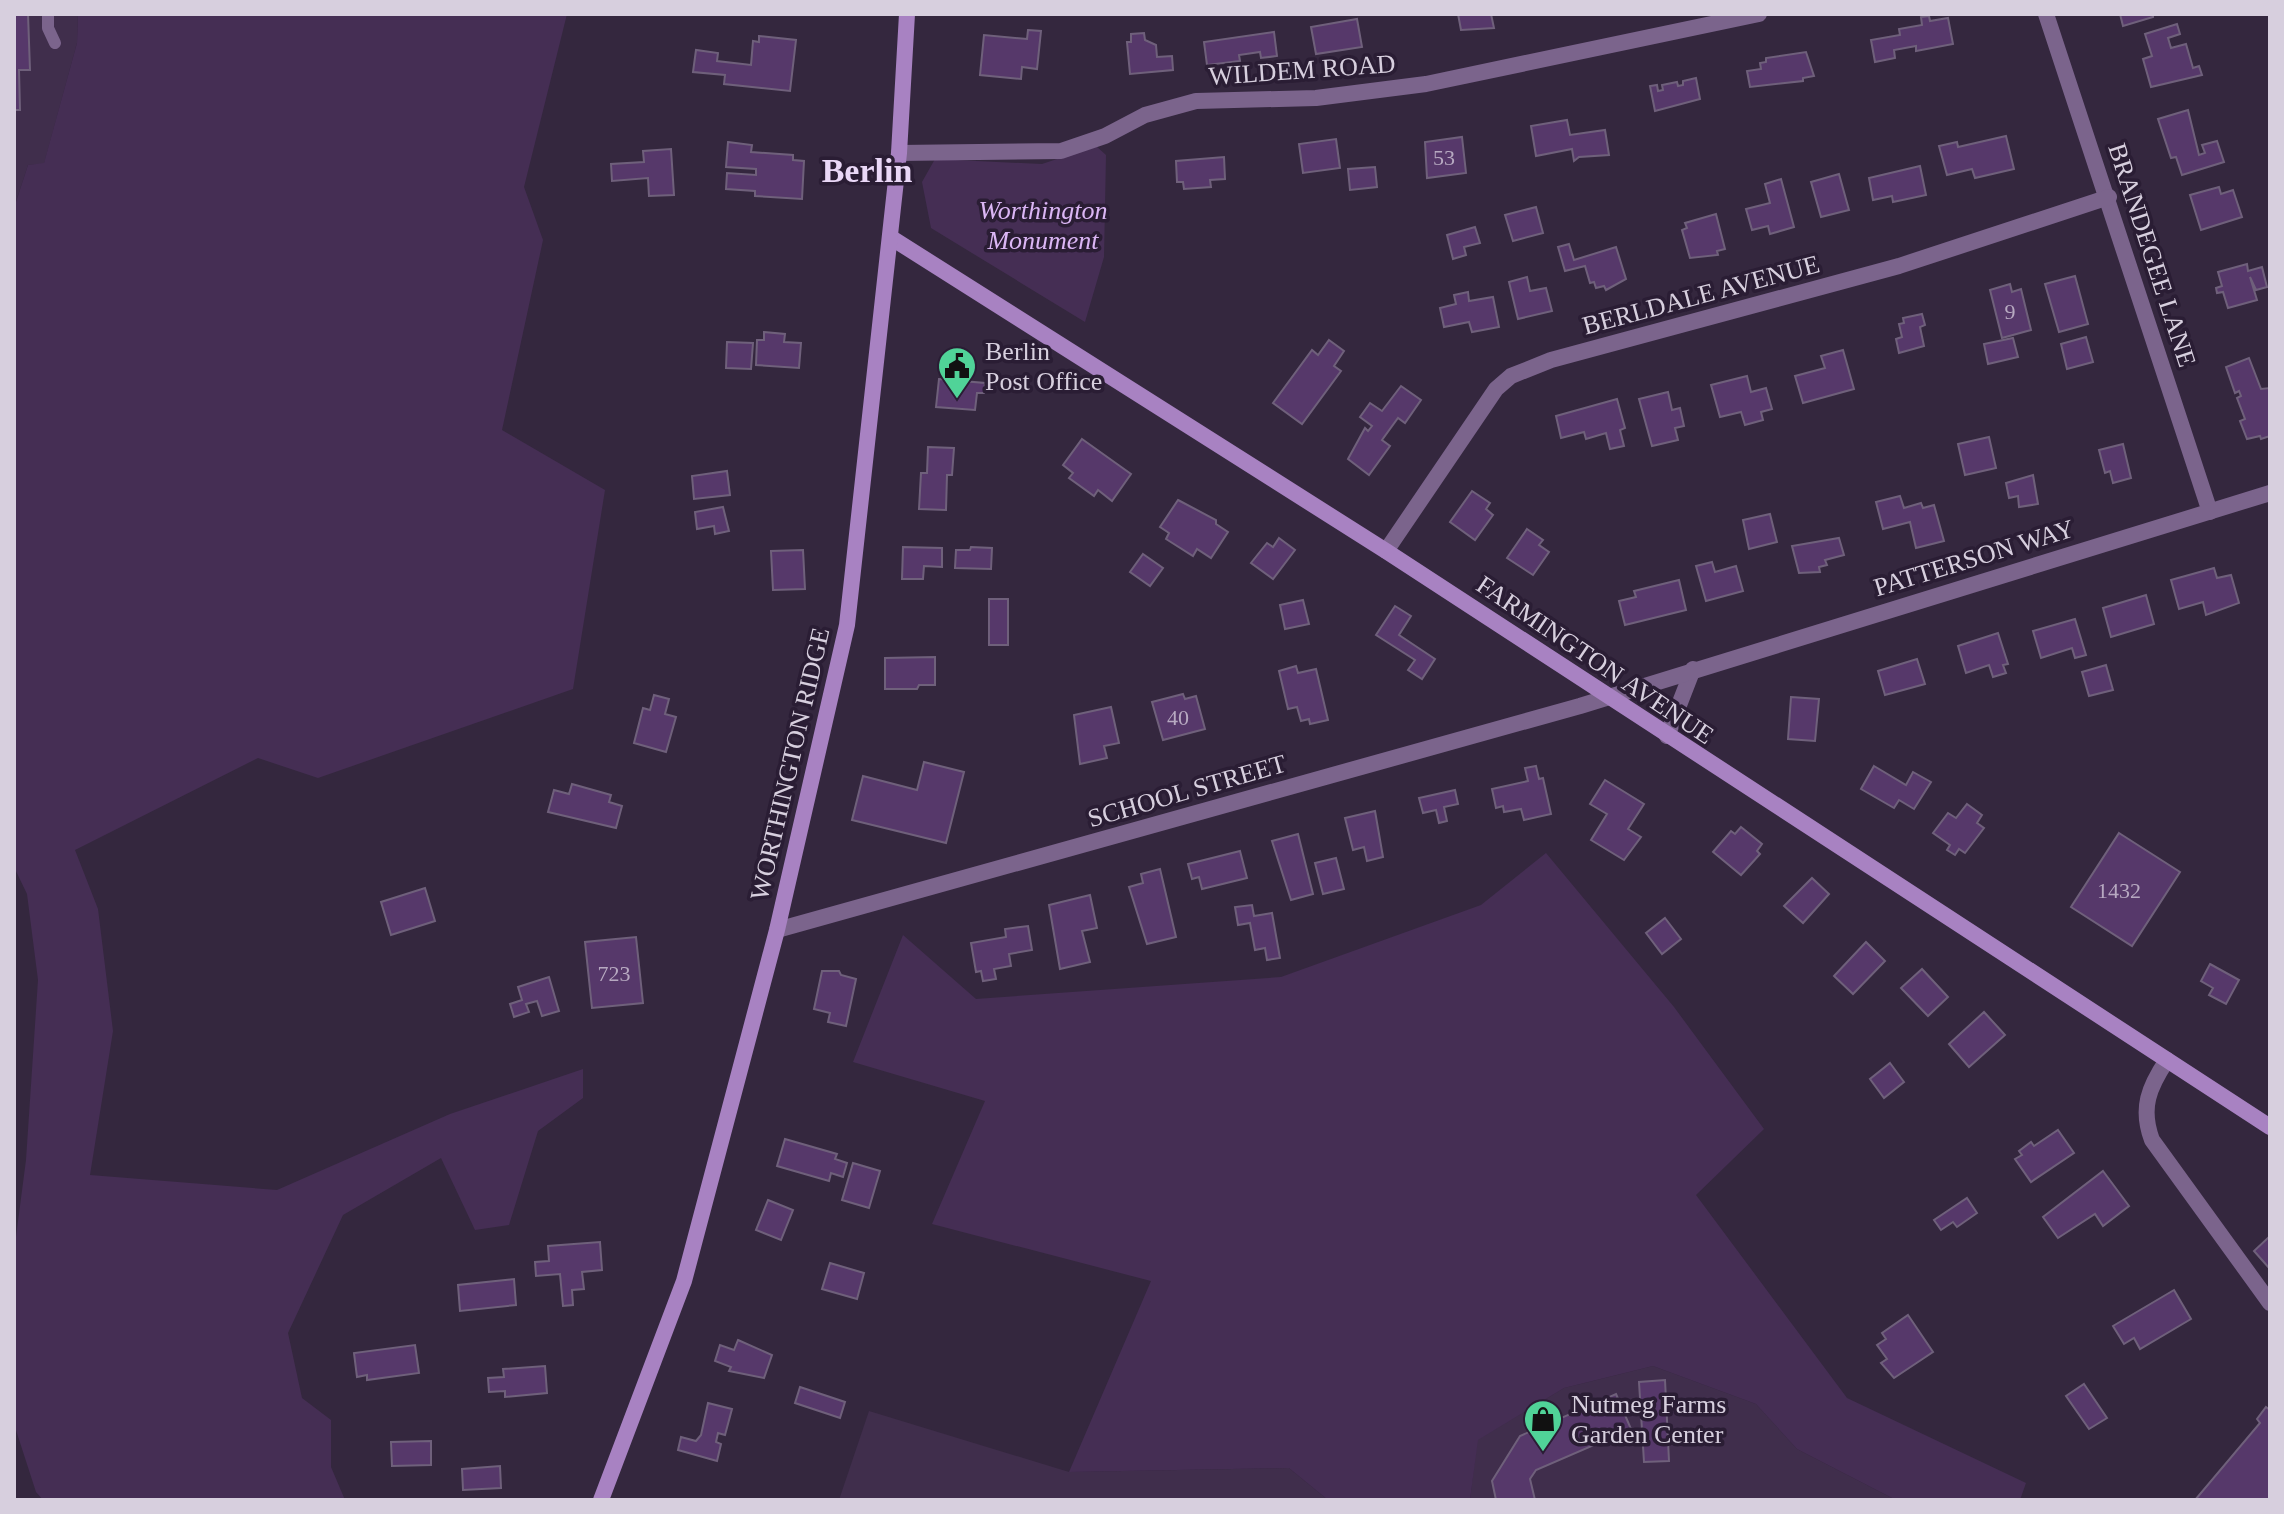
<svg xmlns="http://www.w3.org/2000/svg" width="2284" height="1514" font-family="'Times New Roman',serif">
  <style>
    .built { fill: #402e4c }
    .green { fill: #452e54 }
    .building { fill: #56386a; stroke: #6f607b; stroke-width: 2 }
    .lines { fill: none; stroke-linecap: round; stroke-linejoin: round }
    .lane { stroke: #7b648c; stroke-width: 12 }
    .street { stroke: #7b648c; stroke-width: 16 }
    .secondary { stroke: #a882c2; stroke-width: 16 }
    .labels { text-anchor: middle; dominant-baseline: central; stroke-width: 7; stroke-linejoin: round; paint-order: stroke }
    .number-label { font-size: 22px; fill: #b7a9c1 }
    .street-label { font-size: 26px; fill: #d7cfde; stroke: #2a1d34 }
    .park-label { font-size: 26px; font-style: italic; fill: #dbb6f5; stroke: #2a1d34 }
    .poi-label { font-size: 26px; fill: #d7cfde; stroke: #2a1d34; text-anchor: start }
    .district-label { font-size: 34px; font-weight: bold; fill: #ead8f7; stroke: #2a1d34 }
  </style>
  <rect width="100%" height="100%" fill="#34273e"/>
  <g class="built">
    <path d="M14,14H78L77,43L44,164L28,165L14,208Z"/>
    <path d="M1653,1366L1756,1404L1797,1449L1896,1500H1470L1477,1440L1564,1388Z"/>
    <path d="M869,1411L1069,1472L1289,1468L1328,1500H839Z"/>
  </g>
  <g class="green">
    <path d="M78,14H567L524,187L543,240L502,430L605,490L573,689L318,778L258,758L75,850L98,909L113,1031L90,1175L277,1190L450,1114L583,1069V1098L538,1131L509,1225L475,1230L441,1158L343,1215L288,1333L302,1398L331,1420V1467L345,1500H43L36,1492L14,1424V1252L26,1160L38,980L27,894L14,867V208L28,165L44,163L77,43Z"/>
    <path d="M1096,146L1106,155L1104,257L1085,322L931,228L922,182L935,159L1042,164Z"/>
    <path d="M1546,853L1674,1007L1764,1129L1696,1195L1847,1398L2026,1483L2020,1500H1896L1797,1449L1756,1404L1653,1366L1564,1388L1478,1440L1470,1500H1328L1289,1468L1069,1472L1151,1281L932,1224L985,1101L853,1062L903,935L976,999L1281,977L1481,905Z"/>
  </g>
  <g class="building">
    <path d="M14,14H28L30,70H19L20,110H14Z"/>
    <path d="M1458,14H1491L1494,28L1461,30Z"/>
    <path d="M2120,14H2153V17L2123,26Z"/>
    <path d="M1929,16L1930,21L1948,18L1953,44L1916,51V46L1894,50L1895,58L1875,62L1871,40L1900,35L1899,29L1922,25L1921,17Z"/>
    <path d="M1357,19L1362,47L1316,54L1311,27Z"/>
    <path d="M2177,24L2180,34L2168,38L2171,48L2186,44L2193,68L2199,66L2202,75L2151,87L2143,59L2152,56L2145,34Z"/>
    <path d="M1028,30L1041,31L1037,69L1022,67L1021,79L980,75L984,35L1027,39Z"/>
    <path d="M1274,32L1277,56L1261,58L1260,52L1239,55L1240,61L1207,65L1204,42Z"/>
    <path d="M1144,33L1145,40L1156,45L1157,57L1172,56L1173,70L1130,74L1127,42H1131V34Z"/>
    <path d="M759,36L796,40L790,91L724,84L725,75L693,72L696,50L718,53L717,61L751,65L753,41L759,42Z"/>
    <path d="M1806,52L1814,76L1803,78V81L1750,87L1747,71L1761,69L1760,63L1766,62V58Z"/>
    <path d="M1696,78L1700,99L1655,111L1650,86L1657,85L1658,91L1663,90L1662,85L1677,82L1678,86L1683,85V81Z"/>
    <path d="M2188,110L2199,155L2205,153L2202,145L2217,141L2224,162L2182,175L2176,157L2171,158L2158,119Z"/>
    <path d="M1567,120L1570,135L1605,130L1609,155L1579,157L1574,161L1572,149L1536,156L1531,126Z"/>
    <path d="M2006,136L2014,169L1975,178L1972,169L1947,175L1939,146L1957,142L1958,147Z"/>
    <path d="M1462,137L1466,173L1427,178L1425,142Z"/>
    <path d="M1336,139L1340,168L1303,173L1299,144Z"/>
    <path d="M728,142L752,145L751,152L793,155V160L804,161L802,199L755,196V191L726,189L727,173L756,175V169L726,167Z"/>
    <path d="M671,149L674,195L649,196L648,178L612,181L611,164L644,162L643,151Z"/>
    <path d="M1224,157L1225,179L1210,180L1211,187L1184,189L1183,182H1177L1176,161Z"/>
    <path d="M1920,166L1926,195L1893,202L1892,196L1873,200L1869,178Z"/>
    <path d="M1375,167L1377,187L1350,190L1348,169Z"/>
    <path d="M1839,174L1849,210L1821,217L1811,182Z"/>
    <path d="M1781,179L1794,227L1770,234L1768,226L1752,230L1746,209L1770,203L1765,184Z"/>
    <path d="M2219,187L2221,194L2233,190L2242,217L2201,230L2190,195Z"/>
    <path d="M1536,207L1543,233L1513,241L1505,215Z"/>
    <path d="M1716,214L1725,249L1717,251L1718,255L1690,258L1682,230L1687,228L1685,223Z"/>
    <path d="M1475,227L1480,243L1464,247L1466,255L1453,259L1447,235Z"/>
    <path d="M1569,244L1574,260L1616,247L1626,279L1606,290L1604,286L1596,288L1594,282L1590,283L1585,266L1565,271L1558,247Z"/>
    <path d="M2247,264L2248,271L2262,267L2267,287L2256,290L2250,277L2257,300L2228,308L2223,292L2217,293L2216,288L2222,286L2218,272Z"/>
    <path d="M2075,276L2088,324L2059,332L2045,284Z"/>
    <path d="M1527,277L1530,291L1546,288L1552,311L1518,319L1509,282Z"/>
    <path d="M2010,284L2012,292L2021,289L2031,330L2002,338L1990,290Z"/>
    <path d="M1468,292L1469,301L1493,297L1499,327L1472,332L1469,322L1444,327L1440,308L1456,304L1454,295Z"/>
    <path d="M1922,314L1925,325L1920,327L1924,346L1899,353L1896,339L1902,337L1899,324L1904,323L1903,318Z"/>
    <path d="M764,332L785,334L784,342L801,343L799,368L756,365L757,340H764Z"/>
    <path d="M2086,337L2093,362L2067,369L2061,344Z"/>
    <path d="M2013,338L2018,357L1988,364L1984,344Z"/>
    <path d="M1329,340L1344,351L1334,366L1341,371L1302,424L1273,403L1312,350L1318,355Z"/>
    <path d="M727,342L753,343L751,369L726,368Z"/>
    <path d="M1843,350L1854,389L1803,403L1795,376L1825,368L1821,356Z"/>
    <path d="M2249,358L2261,389L2270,388V436L2261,439L2260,436L2247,439L2240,421L2245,419L2237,398L2241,396L2239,391L2235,393L2226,367Z"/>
    <path d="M1747,376L1751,392L1766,388L1772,409L1761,412L1763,420L1745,425L1741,412L1720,417L1711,385Z"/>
    <path d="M939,379L985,383L984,393H977L975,410L936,407Z"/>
    <path d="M1401,386L1421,400L1405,423L1398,418L1382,440L1390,446L1369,475L1348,459L1365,428L1368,431L1372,426L1360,417L1370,403L1382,411Z"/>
    <path d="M1668,392L1672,410L1680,408L1684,426L1675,428L1678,440L1652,446L1639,399Z"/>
    <path d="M1617,399L1625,428L1620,430L1624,446L1610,449L1606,433L1586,439L1584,432L1561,438L1556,416Z"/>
    <path d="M1989,437L1996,468L1965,475L1958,444Z"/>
    <path d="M1082,439L1131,474L1112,501L1098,490L1094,496L1069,478L1073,473L1063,465Z"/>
    <path d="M2123,444L2131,478L2113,483L2110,471L2105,473L2099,450Z"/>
    <path d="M928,447L954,448L952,475H947L946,510L919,509L921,473H927Z"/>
    <path d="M727,471L730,495L694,499L692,476Z"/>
    <path d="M2033,475L2038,504L2019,507L2018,496L2009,498L2006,483Z"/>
    <path d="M1472,491L1490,503L1486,509L1493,515L1475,540L1450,522Z"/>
    <path d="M1900,496L1904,508L1921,503L1923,508L1934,505L1944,541L1916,548L1910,522L1883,529L1876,502Z"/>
    <path d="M1178,500L1216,520V524L1228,532L1211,558L1197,549L1193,556L1166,539L1169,533L1160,527Z"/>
    <path d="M723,507L729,531L715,534L714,526L697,529L695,512Z"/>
    <path d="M1770,514L1777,542L1749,549L1743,520Z"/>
    <path d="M1527,529L1543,540L1539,545L1549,552L1533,575L1507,558Z"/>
    <path d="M1279,538L1295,550L1273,579L1251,563L1267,543L1273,547Z"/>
    <path d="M1839,538L1844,555L1825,560L1827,565L1819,567L1820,572L1799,573L1792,546Z"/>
    <path d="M903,547L942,548V567L924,566L923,579H902Z"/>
    <path d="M971,547L992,548L991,569L955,568L956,550H970Z"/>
    <path d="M803,550L805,589L773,590L771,551Z"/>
    <path d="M1143,554L1163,568L1150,586L1130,572Z"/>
    <path d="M1712,562L1715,572L1736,566L1743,591L1706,601L1696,566Z"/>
    <path d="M2214,568L2217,578L2231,575L2239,603L2206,615L2203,602L2179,609L2171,580Z"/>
    <path d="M1679,580L1686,610L1625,625L1619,601L1636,597L1634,591Z"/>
    <path d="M2146,595L2154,624L2111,637L2103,608Z"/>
    <rect x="989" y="599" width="19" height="46"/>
    <path d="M1303,600L1309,624L1285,629L1280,605Z"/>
    <path d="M1395,606L1411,616L1399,635L1435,659L1422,679L1408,670L1415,660L1376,635Z"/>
    <path d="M2075,619L2086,655L2075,658L2072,648L2041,658L2033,631Z"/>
    <path d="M1998,633L2008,664L2003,665L2006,673L1993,677L1989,665L1966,673L1958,646Z"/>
    <path d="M935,657V685H919L917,689H885V658Z"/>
    <path d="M1917,659L1925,684L1885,695L1878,671Z"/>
    <path d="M2106,665L2113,690L2089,696L2082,672Z"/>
    <path d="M1296,666L1298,673L1316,669L1328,720L1310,724L1309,719L1301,721L1297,707L1288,709L1279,671Z"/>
    <path d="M1183,694L1185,699L1196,696L1205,729L1163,740L1152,702Z"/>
    <path d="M654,695L669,699L665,714L676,717L666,752L634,743L643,708L650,710Z"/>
    <path d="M1791,697L1819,699L1815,741L1788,739Z"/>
    <path d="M1111,707L1119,743L1104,746L1107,758L1080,764L1074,715Z"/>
    <path d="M924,762L964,772L946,843L852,820L863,776L917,790Z"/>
    <path d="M1536,766L1539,779L1543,778L1551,814L1524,820L1521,809L1504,812L1503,806L1496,808L1492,789L1528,781L1525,768Z"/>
    <path d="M1874,766L1906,785L1913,772L1931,782L1914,809L1899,800L1894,808L1861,789Z"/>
    <path d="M1605,780L1644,804L1628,829L1641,837L1624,860L1591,840L1607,814L1590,804Z"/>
    <path d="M572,784L611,795L609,802L622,806L616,828L548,812L554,790L569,794Z"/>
    <path d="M1455,790L1458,804L1444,807L1447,821L1439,823L1436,810L1423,813L1419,798Z"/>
    <path d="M1967,804L1982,815L1977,823L1984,828L1965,853L1959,849L1955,855L1947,850L1950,845L1933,833L1948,813L1956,818Z"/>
    <path d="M1375,811L1383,857L1367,861L1364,847L1353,850L1345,818Z"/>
    <path d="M1741,827L1762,844L1757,851L1760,854L1741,875L1713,852L1731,831L1735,834Z"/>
    <path d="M2119,833L2180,872L2132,946L2071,907Z"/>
    <path d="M1298,834L1313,894L1291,900L1272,841Z"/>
    <path d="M1240,851L1247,878L1202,889L1199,877L1192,879L1188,864Z"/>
    <path d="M1336,858L1344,889L1323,894L1315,863Z"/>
    <path d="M1160,869L1176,937L1147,944L1129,887L1143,883L1141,874Z"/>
    <path d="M1812,878L1829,894L1803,923L1784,906Z"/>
    <path d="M425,888L435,921L391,935L381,902Z"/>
    <path d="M1090,895L1097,928L1082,931L1090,962L1060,969L1049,905Z"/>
    <path d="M1252,905L1254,916L1272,913L1280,958L1267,960L1265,948L1255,950L1250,923L1238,925L1235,907Z"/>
    <path d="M1665,918L1681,939L1662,954L1646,933Z"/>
    <path d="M1028,926L1032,950L1009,954L1011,966L994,969L996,979L983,981L981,971L976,972L971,943L1006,937L1005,929Z"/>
    <path d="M636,937L643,1003L592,1008L585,942Z"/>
    <path d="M1866,942L1885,961L1853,994L1834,976Z"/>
    <path d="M2210,964L2239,980L2226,1004L2209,995L2213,988L2201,981Z"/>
    <path d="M1922,969L1948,997L1928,1016L1901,988Z"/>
    <path d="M822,971H839L841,975L856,979L846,1026L828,1022L830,1013L814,1009Z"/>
    <path d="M549,977L559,1011L542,1016L537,1001L526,1004L529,1012L514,1017L510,1004L522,1000L518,987Z"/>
    <path d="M1984,1012L2005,1035L1969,1067L1949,1044Z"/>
    <path d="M1890,1063L1904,1082L1884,1098L1870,1079Z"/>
    <path d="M2058,1130L2074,1153L2031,1182L2015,1159L2022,1155L2019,1151L2031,1142L2034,1146Z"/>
    <path d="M785,1139L837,1154L835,1159L847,1163L843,1177L831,1173L829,1181L777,1166Z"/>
    <path d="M853,1163L880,1171L869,1208L842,1200Z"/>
    <path d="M2103,1171L2129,1206L2103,1226L2095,1214L2058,1238L2043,1217Z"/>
    <path d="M1967,1198L1977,1213L1957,1227L1953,1222L1941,1230L1934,1220Z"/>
    <path d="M768,1200L793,1210L781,1240L756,1230Z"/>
    <path d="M2270,1236V1269L2254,1251Z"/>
    <path d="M600,1242L602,1270L582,1272L584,1289L572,1290L573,1305L563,1306L560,1274L536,1276L535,1262L549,1261L548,1246Z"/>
    <path d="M830,1263L864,1273L857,1299L822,1289Z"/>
    <path d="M514,1279L516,1305L460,1311L458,1285Z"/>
    <path d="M2174,1290L2191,1319L2140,1349L2134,1338L2124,1344L2113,1326Z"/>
    <path d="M1908,1315L1933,1352L1894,1378L1881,1363L1887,1359L1877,1345L1886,1339L1882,1333Z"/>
    <path d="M738,1340L772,1355L764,1378L729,1371L731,1367L715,1361L720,1345L734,1350Z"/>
    <path d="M415,1345L419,1373L367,1380V1375L357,1377L354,1353Z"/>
    <path d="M545,1366L547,1393L505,1397V1391L489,1392L488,1378L504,1377L503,1369Z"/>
    <path d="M1665,1380L1669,1461L1644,1462L1639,1382Z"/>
    <path d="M2084,1384L2107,1418L2089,1429L2066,1396Z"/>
    <path d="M800,1387L845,1402L840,1418L795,1403Z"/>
    <path d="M1616,1394L1631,1429L1536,1470L1530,1479L1535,1500H1496L1492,1481L1520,1436Z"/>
    <path d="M708,1403L732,1409L725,1435L718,1433L716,1442L721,1444L717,1461L678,1450L681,1437L696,1441L701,1435Z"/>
    <path d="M2266,1407L2270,1410V1500H2195L2260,1423L2257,1419Z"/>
    <path d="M431,1441V1465L392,1466L391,1442Z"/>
    <path d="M500,1466L501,1488L463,1490L462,1469Z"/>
  </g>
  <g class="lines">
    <path class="lane" d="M48,14V28L55,43"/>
    <g class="street">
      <path d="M2046,14L2210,512"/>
      <path d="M899,153L1061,151L1105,136L1145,115L1196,101L1316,98L1426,84L1759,14"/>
      <path d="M1386,551L1496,389L1511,376L1551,360L1899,266L2109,197"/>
      <path d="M1667,736L1693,669"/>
      <path d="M777,930L1580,706L2270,493"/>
      <path d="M2167,1060C2149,1087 2140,1108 2152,1140L2270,1303"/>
    </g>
    <g class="secondary">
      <path d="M890,237L1386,551L2270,1127"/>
      <path d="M601,1500L684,1281L777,930L847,625L899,153L907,14"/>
    </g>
  </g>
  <defs>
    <g id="civic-pin" transform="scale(2)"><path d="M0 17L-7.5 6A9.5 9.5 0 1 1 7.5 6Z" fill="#50d398" stroke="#2a1d34"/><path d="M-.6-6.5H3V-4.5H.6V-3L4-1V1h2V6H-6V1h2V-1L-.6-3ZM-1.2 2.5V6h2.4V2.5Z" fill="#111"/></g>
    <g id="shop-pin" transform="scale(2)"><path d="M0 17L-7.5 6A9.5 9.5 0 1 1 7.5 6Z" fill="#50d398" stroke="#2a1d34"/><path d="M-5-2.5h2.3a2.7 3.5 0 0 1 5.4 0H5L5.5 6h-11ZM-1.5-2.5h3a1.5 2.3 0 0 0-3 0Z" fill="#111"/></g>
  </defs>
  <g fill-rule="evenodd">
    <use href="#civic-pin" x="957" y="366"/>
    <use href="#shop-pin" x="1543" y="1419"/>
  </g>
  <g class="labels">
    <g class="number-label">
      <text x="1444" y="157">53</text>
      <text x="2010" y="311">9</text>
      <text x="1178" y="717">40</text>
      <text x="2119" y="890">1432</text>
      <text x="614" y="973">723</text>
    </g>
    <g class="street-label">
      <text transform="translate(1302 70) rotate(-4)">WILDEM ROAD</text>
      <text transform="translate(2152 255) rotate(72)">BRANDEGEE LANE</text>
      <text transform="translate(1701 295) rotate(-15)">BERLDALE AVENUE</text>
      <text transform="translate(1974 558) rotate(-17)">PATTERSON WAY</text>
      <text transform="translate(1595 660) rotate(34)">FARMINGTON AVENUE</text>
      <text transform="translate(790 764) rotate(-77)">WORTHINGTON RIDGE</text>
      <text transform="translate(1187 791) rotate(-16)">SCHOOL STREET</text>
    </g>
    <g class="park-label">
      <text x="1043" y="210">Worthington<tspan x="1043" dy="30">Monument</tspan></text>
    </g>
    <g class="poi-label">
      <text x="985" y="351">Berlin<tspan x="985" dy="30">Post Office</tspan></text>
      <text x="1571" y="1404">Nutmeg Farms<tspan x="1571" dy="30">Garden Center</tspan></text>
    </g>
    <g class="district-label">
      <text x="867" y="170">Berlin</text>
    </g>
  </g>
  <rect width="2284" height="1514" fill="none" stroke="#d7cfde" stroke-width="32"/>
</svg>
